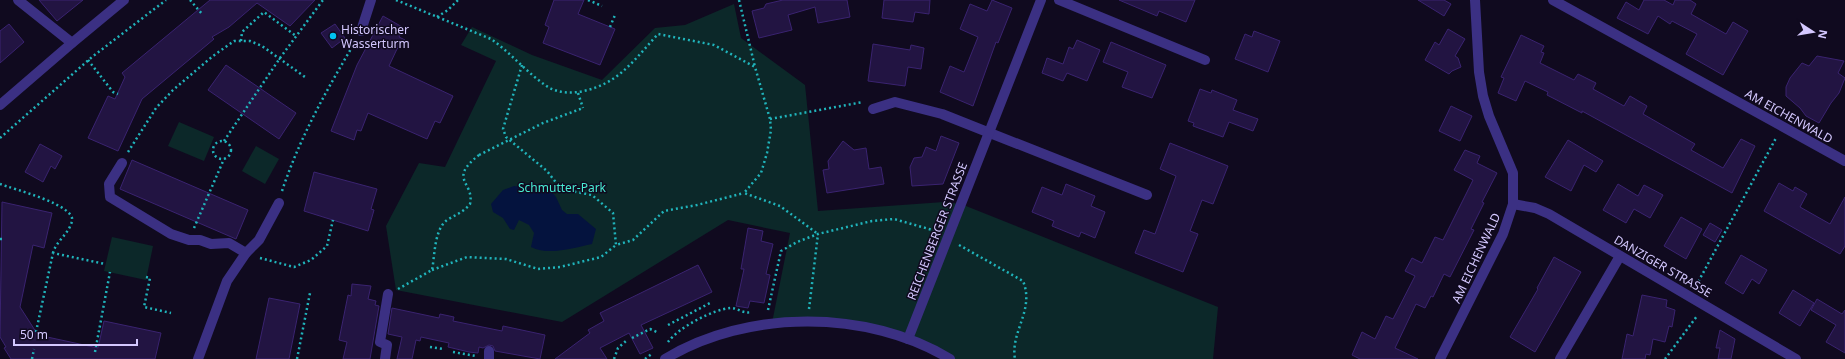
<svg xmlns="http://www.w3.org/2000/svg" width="1845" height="359" font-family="'Noto Sans',sans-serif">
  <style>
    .green { fill: #0c2829 }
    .water { fill: #04133e }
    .building { fill: #221442; stroke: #3a2370 }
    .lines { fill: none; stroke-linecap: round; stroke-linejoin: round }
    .path { stroke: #20b4bb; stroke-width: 2.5; stroke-dasharray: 2 3; stroke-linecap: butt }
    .minor { stroke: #3b3083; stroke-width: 10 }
    .path-bridge { stroke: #20b4bb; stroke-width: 2.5; stroke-dasharray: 2 3; stroke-linecap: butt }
    .poi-dot { fill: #00c2f3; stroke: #100a1f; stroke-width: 1.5 }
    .labels { text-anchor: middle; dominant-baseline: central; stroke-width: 3; stroke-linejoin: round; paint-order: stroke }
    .poi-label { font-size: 12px; fill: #d4c8ff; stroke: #100a1f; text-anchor: start }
    .street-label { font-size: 12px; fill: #d4c8ff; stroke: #100a1f }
    .park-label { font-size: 12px; fill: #48ebd3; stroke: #100a1f }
  </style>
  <rect width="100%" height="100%" fill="#100a1f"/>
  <g class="green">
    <path d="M734,4L741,38L805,85L818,211L944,202L961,204L1218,307L1213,359H950L869,328L772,323L790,233L728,220L562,322L396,290L386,226L419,163L445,167L496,61L461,45L472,27L532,55L602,80L655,28L685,25Z"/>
    <path d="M179,122L214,137L204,161L168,146Z"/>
    <path d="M256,146L279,159L265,184L242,171Z"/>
    <path d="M112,237L153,246L146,280L104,271Z"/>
  </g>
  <path class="water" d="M514,186L551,191L556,197L562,210L567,214H578L596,229L592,244C573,248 549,256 531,247L534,233L529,225L519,220L514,230L510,229L503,218L493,212L491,204L503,190Z"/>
  <g class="building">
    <path d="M39,0H83L57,21Z"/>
    <path d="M210,0H315L290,26L257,3L229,27L212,37L214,39L142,99L118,151L88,138L108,96L115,99L125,77L122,73Z"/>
    <path d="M554,0H584L578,14L615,29L600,65L543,43L549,27L545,25Z"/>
    <path d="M783,0H847L850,17L818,23L815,7L788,15L792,30L759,38L752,11L764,8L766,4Z"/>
    <path d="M884,0H930L929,14L915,12L913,22L882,18Z"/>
    <path d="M992,0L1012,8L998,43L996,42L973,106L940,92L950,66L964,72L978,37L960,29L970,4L987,11Z"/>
    <path d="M1119,0H1195L1186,22L1159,11L1157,16Z"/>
    <path d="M1418,0H1444L1451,4L1444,16Z"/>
    <path d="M1644,0H1664L1673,5L1675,0H1690L1696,4L1691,14L1726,34L1733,22L1748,31L1723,75L1686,54L1697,34L1672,21L1670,24L1658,16L1648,34L1617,18L1626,2L1639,10Z"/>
    <path d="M383,16L404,28L399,37L405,40L397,49L389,66L453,96L440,123L435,121L427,139L368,113L361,131L357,130L354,140L331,131L357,65Z"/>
    <path d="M9,24L24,42L0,63V31Z"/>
    <path d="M335,24L345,38L332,48L321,33Z"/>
    <path d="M1448,29L1465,39L1455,56L1458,58L1461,67L1452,71L1449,74L1425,60L1435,42L1439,45Z"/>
    <path d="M1254,31L1280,41L1268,72L1235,59L1245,34L1252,37Z"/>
    <path d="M1521,35L1544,46L1541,52L1544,53L1540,63L1574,80L1578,74L1596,83L1593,89L1624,106L1630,96L1647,106L1643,114L1695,144L1691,150L1723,168L1741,139L1755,146L1732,193L1582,111V113L1547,95L1548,92L1525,81L1516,101L1498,93L1504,78L1501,77Z"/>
    <path d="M1077,40L1100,50L1087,81L1067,73L1063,81L1042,73L1047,58L1063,64L1069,47L1073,49Z"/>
    <path d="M1111,42L1166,65L1152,98L1122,87L1128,72L1103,62Z"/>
    <path d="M873,44L910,50L911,45L924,48L921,69L908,67L905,86L868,81Z"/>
    <path d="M1817,56L1844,61L1838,73L1845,78L1839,93L1831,103L1819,123L1806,116L1800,108L1786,96V87L1790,78L1802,63L1809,66Z"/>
    <path d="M226,65L296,113L279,139L208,90Z"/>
    <path d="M1200,89L1211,93L1212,90L1237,100L1233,110L1258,119L1253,131L1229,122L1223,137L1193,126L1194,123L1188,121Z"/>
    <path d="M1451,106L1472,116L1460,141L1439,131Z"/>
    <path d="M941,136L959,143L943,184L912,186L910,167L914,158L922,157L926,147L936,151Z"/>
    <path d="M1568,140L1603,161L1596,172L1584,165L1571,191L1545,177Z"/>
    <path d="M843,141L854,150L866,148L869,169L881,167L884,184L827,193L823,170L829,169L828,161Z"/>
    <path d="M1170,143L1228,166L1213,204L1202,200L1190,231L1198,234L1183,272L1135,253L1144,230L1155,234L1176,176L1160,169Z"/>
    <path d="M40,144L62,156L55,169L51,166L43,182L25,172Z"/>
    <path d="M1465,150L1480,156L1477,163L1497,173L1482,202L1484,203L1471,229L1474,230L1450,277L1444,274L1433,297L1431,296L1425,308L1416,304L1395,348L1418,359H1360L1352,355L1362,332L1375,339L1386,316L1393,319L1415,276L1405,271L1412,258L1422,263L1435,237L1443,240L1473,180L1454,170Z"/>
    <path d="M132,160L248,210L236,239L120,189Z"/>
    <path d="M314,172L377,189L371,209L374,210L368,231L304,211Z"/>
    <path d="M1779,183L1793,191L1795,187L1807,194L1800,207L1830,224L1845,197V246L1840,254L1764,211Z"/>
    <path d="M1066,184L1095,196L1091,206L1105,212L1095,238L1081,232L1079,237L1052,226L1054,221L1032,212L1042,187L1062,195Z"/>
    <path d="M1618,184L1638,196L1644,185L1663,195L1650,218L1634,209L1626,223L1603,210Z"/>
    <path d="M2,202L52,213L44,248L33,245L20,307L38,335L98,348L104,321L161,333L155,359H11L4,348L6,347L0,337Z"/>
    <path d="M1681,217L1702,229L1686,259L1664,246Z"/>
    <path d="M1710,223L1722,230L1715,242L1703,235Z"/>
    <path d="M748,228L763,231L761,241L773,244L766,274L770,275L764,303L750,301L748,308L736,306L744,269H741Z"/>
    <path d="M1741,255L1767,270L1759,284L1752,279L1743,294L1725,283Z"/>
    <path d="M1554,257L1581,272L1535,352L1510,337L1538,289L1537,288Z"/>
    <path d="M698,265L712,292L641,325L653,348L640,354L629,333L600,348L607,359H555L590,333L588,330L604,321L600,313Z"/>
    <path d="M352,284L371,286L368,299L376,301L375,305L379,306L370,359H343L347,342L339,340L348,295L351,296Z"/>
    <path d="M1793,290L1814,303L1800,326L1779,313Z"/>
    <path d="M1642,295L1667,300L1666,307L1675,310L1672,327L1669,326L1665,342L1653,339L1650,355L1646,354L1645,359H1622L1627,334L1633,336Z"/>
    <path d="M269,298L300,304L289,359H256Z"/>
    <path d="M1817,299L1842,314L1845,310V353L1826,342L1836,325L1811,310Z"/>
    <path d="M392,308L439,318L440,314L454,317L453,321L502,331L503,326L545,335L540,359L495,351L493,346L489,345L483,348L479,347L478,353L469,352L448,347L449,343L421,337L420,341L416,340L412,359H397L402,337L388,334Z"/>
    <path d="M1720,330L1735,339L1731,359H1718L1720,348H1716Z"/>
  </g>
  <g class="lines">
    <g class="path">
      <path d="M190,0L203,15"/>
      <path d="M396,0L491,39C511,53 528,74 548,87C570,100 604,88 622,72C635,61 646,47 658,34L714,45L755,67L770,119L771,130L767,153L761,173L744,193L780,206L818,234"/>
      <path d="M588,0L602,6"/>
      <path d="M739,0L755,67"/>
      <path d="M437,17L448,10L458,0"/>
      <path d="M610,27L615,15"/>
      <path d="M241,41L242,32L264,12L296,36"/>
      <path d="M88,60L113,92L118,94"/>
      <path d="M522,65L503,129L506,137L547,171L561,189L592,195L613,213L616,245L633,240L664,211L697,205L744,193"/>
      <path d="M578,93L583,108"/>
      <path d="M770,119L863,102"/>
      <path d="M0,138L92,57L166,0"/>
      <circle cx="222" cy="150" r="9"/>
      <path d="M224,141L280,58L323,0"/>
      <path d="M128,152L156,108L173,90L213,56L234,41H250L262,46L305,77"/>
      <path d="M0,184C13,189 76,205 72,221C69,234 56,241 53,253"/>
      <path d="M282,191C300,137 326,91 355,42"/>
      <path d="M194,228L224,159"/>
      <path d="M0,239H2"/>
      <path d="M959,245L1023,281C1035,310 1010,332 1015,359"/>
      <path d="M260,258L294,267L311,260L327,246L333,220"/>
      <path d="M432,270L467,257L506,259L538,269L560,267L601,257L616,245"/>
      <path d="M146,277L150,278L144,307L171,313"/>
      <path d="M1696,286L1776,138"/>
      <path d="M398,289L432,270C435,255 434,230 447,220C455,215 464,212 470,204C475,182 447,180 479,155"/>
      <path d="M809,309L818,234"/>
      <path d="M768,310L781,251L797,242L818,234L872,221L894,219L936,231"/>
      <path d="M668,325L712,302"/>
      <path d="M36,332L53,253L105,264"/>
      <path d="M632,338L650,329L659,333"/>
      <path d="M668,342C678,328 713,309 731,308C738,308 742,314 752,312"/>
      <path d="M430,347L443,349"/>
      <path d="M95,352L110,272"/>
      <path d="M453,352L476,356"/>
      <path d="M32,359L34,349"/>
      <path d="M297,359L310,293"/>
      <path d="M614,359L618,348L626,341"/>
      <path d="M645,359L653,353"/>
      <path d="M1665,359L1697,316"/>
    </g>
    <g class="minor">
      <path d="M18,0L72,43"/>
      <path d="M1059,0L1205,60"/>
      <path d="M1553,0L1845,161"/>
      <path d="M361,31L371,0"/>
      <path d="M0,105L72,43L124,0"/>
      <path d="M873,109L895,102L942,114L1147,195"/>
      <path d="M122,163L109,184L110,197L171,234L189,240H200L211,244L229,243L246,253"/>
      <path d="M1513,204L1535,208L1549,214L1796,359"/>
      <path d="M908,339L1041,0"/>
      <path d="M198,359L227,281L246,253L259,240L279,203"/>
      <path d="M385,359L387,345L380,342L388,294"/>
      <path d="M489,359V351"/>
      <path d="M665,359C747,309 868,309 950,359"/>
      <path d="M1440,359L1503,234L1513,204V173L1489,116L1483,96L1479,72L1475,0"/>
      <path d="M1560,359L1620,256"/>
    </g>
    <path class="path-bridge" d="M479,155L543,123L583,108"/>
  </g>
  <circle class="poi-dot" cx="333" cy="36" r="4"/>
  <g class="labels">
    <g class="poi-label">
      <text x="341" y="29">Historischer<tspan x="341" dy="14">Wasserturm</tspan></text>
    </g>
    <g class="street-label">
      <text transform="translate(1789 116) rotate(29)">AM EICHENWALD</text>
      <text transform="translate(937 231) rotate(-69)">REICHENBERGER STRASSE</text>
      <text transform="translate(1476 258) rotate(-65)">AM EICHENWALD</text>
      <text transform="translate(1663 266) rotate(30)">DANZIGER STRASSE</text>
    </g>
    <g class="park-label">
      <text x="562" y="187">Schmutter-Park</text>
    </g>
  </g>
  <g transform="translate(1813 32) rotate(102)" stroke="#100a1f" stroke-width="3" paint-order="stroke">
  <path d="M0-3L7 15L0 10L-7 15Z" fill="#d4c8ff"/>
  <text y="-6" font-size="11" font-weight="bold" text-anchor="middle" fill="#d4c8ff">N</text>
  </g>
  <path d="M14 339v6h123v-6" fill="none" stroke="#d4c8ff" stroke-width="2"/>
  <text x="20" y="339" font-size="12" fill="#d4c8ff" stroke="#100a1f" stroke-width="3" paint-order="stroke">50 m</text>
</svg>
